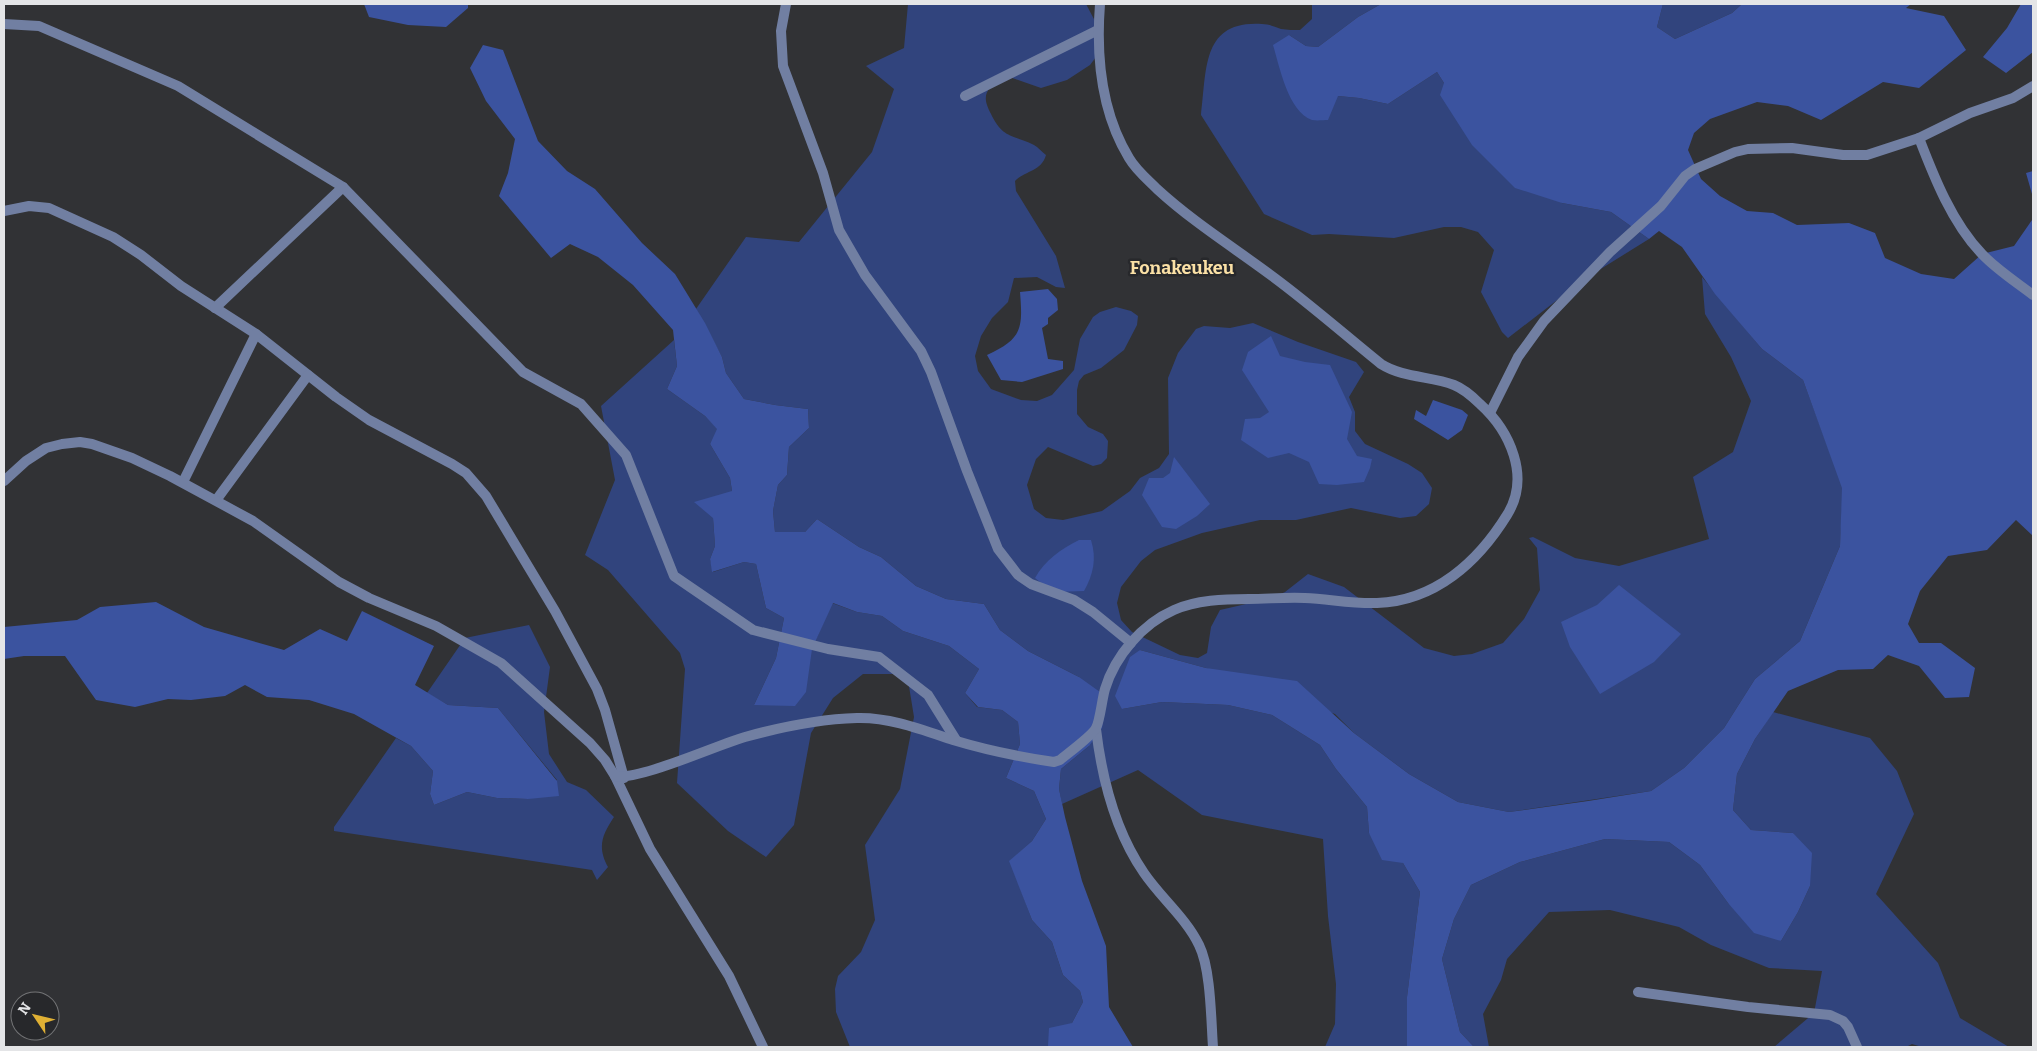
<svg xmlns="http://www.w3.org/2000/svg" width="2037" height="1051" font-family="Bitter,serif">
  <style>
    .green { fill: #31447d }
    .forest { fill: #3b539f }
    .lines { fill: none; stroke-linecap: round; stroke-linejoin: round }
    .minor { stroke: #717fa2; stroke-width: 10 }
    .tertiary { stroke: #717fa2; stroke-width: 10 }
    .labels { text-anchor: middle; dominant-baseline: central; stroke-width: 5; stroke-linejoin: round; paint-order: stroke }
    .quarter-label { font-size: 18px; font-weight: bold; fill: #fbe1a6; stroke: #27282b }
  </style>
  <rect width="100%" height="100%" fill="#313235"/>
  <g class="green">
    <path d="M908,4H1086L1096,23V57L1090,65L1067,80L1041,88L1001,74C988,91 980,93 991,114C1003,139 1012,134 1034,145C1038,147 1042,152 1046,155C1041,172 1026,170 1015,181L1016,191L1056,256L1065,288L1056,287L1037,277L1014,278L1008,302L992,318L981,336L975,356L978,371L991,389L1021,400L1037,401L1052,395L1074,370L1080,339L1093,317L1100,312L1116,307L1131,311L1138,316L1137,325L1124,350L1101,368L1084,375L1079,381L1077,390V414L1088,427L1103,434L1108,441L1107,458L1101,464L1093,466L1048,447L1036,459L1027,485L1034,509L1046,518L1063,520L1102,511L1130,491L1140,478L1159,468L1169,454L1168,378L1178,353L1196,329L1204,326L1230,328L1253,323L1298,342L1356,362L1364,372L1349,397L1355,412V431L1365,444L1408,464L1422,473L1432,488L1429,504L1416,516L1400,518L1351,508L1296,520H1260L1202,533L1155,550L1141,561L1121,587L1117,603L1121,620L1132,632L1180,655L1198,658L1207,653L1211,627L1220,610L1272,598L1285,592L1308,574L1344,587L1424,648L1454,656L1472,654L1503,643L1524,619L1540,590L1537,548L1529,538L1533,537L1575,558L1619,566L1709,539L1693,477L1733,452L1751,401L1731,357L1705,314L1702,277L1762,349L1803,380L1843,488L1840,546L1800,641L1755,679L1724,728L1684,768L1651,791L1509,812L1458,802L1409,774L1354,733L1335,714L1206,668L1140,650L1122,709L1162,702L1228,705L1272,715L1320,745L1336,769L1367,807L1369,833L1403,863L1420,892L1407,997V1047H1325L1335,1024L1336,984L1328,916L1323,839L1202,815L1138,770L1062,804L1059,789L1061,769L1089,746L1079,677L1028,651L1000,630L984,604L946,599L916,586L881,557L859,547L817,519L805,532H775L773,511L778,485L787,475L789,447L809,428L808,409L775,405L744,399L726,373L722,357L696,309L746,237L799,242L872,152L894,89L866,66L904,48Z"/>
    <path d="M1312,4H1381L1358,17L1318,47L1306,46L1289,35L1338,96L1359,98L1388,104L1437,72L1444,83L1562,203L1611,212L1649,239L1583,280L1508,338L1502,332L1481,292L1494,250L1478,232L1461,227H1444L1394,238L1329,234L1312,235L1264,214L1201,115C1207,70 1201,20 1262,24C1269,24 1275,27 1281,29C1287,30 1294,30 1300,30L1312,19Z"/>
    <path d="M1663,4H1742L1732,13L1675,39L1657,27Z"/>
    <path d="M674,340L677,366L667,389L705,416L718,429L710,444L730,478L732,491L713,518L715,546L710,559L713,572L744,562L756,564L766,608L784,618L776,658L754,705L812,649L832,603L857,612L882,616L903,631L949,646L979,669L965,693L977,707L1002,710L1018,722L1020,744L1006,778L1034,791L1046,819L1032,841L1010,861L1032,920L1052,942L1063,975L1080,991L1083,1002L1072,1023L1048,1046L1050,1047H850L836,1012L835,989L838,976L861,952L875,920L865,845L900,789L914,717L907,674H863L833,698L811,733L794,825L766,857L728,831L677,783L685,669L680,653L608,570L585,555L615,480L601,406Z"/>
    <path d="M529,625L550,667L544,712L549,754L567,782L586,790L614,817C602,835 597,847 608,867L597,880L592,870L334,831V827L396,738L411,746L433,771L430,794L434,805L467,792L497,798L528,799L557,780L498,708L448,705L427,693L465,638Z"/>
    <path d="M1773,712L1870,738L1897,771L1914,814L1876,894L1938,963L1960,1018L2009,1047H1922L1912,1044L1906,1047H1774L1814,1013L1822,971L1769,968L1711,945L1679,927L1610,910L1549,912L1507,959L1501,980L1483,1014L1489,1047H1474L1460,1032L1442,959L1454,919L1471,885L1520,862L1605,839L1669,842L1700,865L1728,903L1781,941L1798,912L1810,886L1793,833L1751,830L1733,810L1737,774L1755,739Z"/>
  </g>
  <g class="forest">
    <path d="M364,4H468V8L446,27L408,25L369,17Z"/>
    <path d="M1381,4H1663L1657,27L1675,39L1732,13L1742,4H1911L1906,8L1944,16L1966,50L1919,88L1883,82L1821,120L1788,106L1757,102L1710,119L1694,133L1688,150L1701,179L1720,196L1747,211L1773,213L1797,225L1849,223L1875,233L1885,258L1921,274L1954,279L1982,254L2014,246L2032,220V194L2026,173L2033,171V536L2016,520L1987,550L1948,556L1920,591L1908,624L1919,643H1941L1975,668L1969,697L1945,698L1919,666L1888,655L1873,669L1838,670L1788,691L1755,739L1737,774L1733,810L1751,830L1793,833L1812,853L1810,886L1798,912L1781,941L1754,933L1728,903L1700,865L1669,842L1605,839L1520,862L1471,885L1454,919L1442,959L1460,1032L1474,1047H1407V997L1420,892L1403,863L1382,860L1369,833L1367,807L1336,769L1320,745L1272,715L1228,705L1162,702L1122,709L1115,696L1130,657L1140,650L1206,668L1297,681L1354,733L1409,774L1458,802L1509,812L1588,801L1651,791L1684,768L1724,728L1755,679L1800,641L1840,546L1842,488L1803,380L1762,349L1715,294L1682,247L1659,231L1649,239L1611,212L1562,203L1515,188L1472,145L1440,95L1444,83L1437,72L1388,104L1359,98L1338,96L1328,120C1324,120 1317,121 1312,120C1288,111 1280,68 1273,45L1289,35L1306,46L1318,47L1358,17Z"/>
    <path d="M2021,4H2033V52L2006,73L1983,57L2007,28Z"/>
    <path d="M483,45L503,50L538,141L567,171L595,189L642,243L675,274L705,323L722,357L726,373L744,399L775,405L808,409L809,428L789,447L787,475L778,485L773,511L775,532H805L817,519L859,547L881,557L916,586L946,599L984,604L1000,630L1028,651L1079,677L1107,697L1102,728L1089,746L1061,769L1059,789L1065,817L1082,881L1106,946L1109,1007L1133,1047H1050L1048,1046L1049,1028L1072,1023L1083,1002L1080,991L1063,975L1052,942L1032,920L1009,861L1032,841L1046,819L1034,791L1006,778L1020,744L1018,722L1002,710L978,707L965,693L979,669L949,646L903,631L882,616L857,612L833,603L812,649L806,692L795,706L754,705L776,658L784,618L766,608L756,564L744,562L712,572L710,559L715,546L713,518L694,502L732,491L730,478L710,444L717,429L705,416L667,389L677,366L673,330L633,285L598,257L570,244L551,258L499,196L508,173L515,139L486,101L470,68Z"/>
    <path d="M1048,289L1057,299L1058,310L1048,318V324L1042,328L1048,359L1063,361V369L1022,382L1001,380L987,355C1022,339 1023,329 1020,292Z"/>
    <path d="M1271,336L1280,356L1305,362L1330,365L1352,412L1347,439L1357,456L1372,459L1370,468L1364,482L1337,485L1319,484L1309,462L1289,453L1268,458L1241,440L1245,419L1260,418L1269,412L1242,370L1248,352Z"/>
    <path d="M1433,400L1462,410L1468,415L1462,430L1448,440L1414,419L1416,410L1426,416Z"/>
    <path d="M1174,457L1210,504L1197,516L1176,529L1162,527L1142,495L1149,478H1163L1170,473Z"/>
    <path d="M1079,540H1091C1097,559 1093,575 1084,591L1053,592L1035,578C1045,560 1061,549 1079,540Z"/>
    <path d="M1619,585L1681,634L1654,662L1600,694L1570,647L1561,622L1597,605Z"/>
    <path d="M156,602L204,627L284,650L320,629L347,641L362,611L434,646L415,685L448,705L498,708L557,781L559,796L528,799L497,798L467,792L434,805L430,794L433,771L411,746L354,714L309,700L267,697L245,685L225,696L191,700L168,699L135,707L96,700L65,656H24L4,659V627L77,620L100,607Z"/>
  </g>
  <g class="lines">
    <g class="minor">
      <path d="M786,4L781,31L783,66L823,173L839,230L865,275L921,351L931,372L967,471L998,549L1018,575L1031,584L1074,600L1093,612L1131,643"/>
      <path d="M4,24L39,26L178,86L343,187L523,372L581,404L626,455L674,576L753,630L828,649L879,657L928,695L956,740"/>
      <path d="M965,96L1098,30"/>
      <path d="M1919,138C1934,177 1952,223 1982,254C1996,269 2016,282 2033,295"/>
      <path d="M4,211L29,206L49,208L113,237L141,255L181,286L256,334L336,397L369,420L452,464L466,473L486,496L555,611L597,689L605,710L624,778"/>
      <path d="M215,308L343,187"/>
      <path d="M1490,413L1518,357L1544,321L1610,252L1661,206L1685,176L1695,169L1735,152L1748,149L1792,148L1843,155H1867L1919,138L1970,113L2013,98L2033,86"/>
      <path d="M183,482L256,334"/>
      <path d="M217,499L308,375"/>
      <path d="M1096,729C1102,779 1115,831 1144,873C1161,898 1186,918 1199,945C1211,969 1211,1020 1213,1047"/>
      <path d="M615,776L650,849L729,976L763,1047"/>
      <path d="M1638,992L1748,1007L1830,1015L1843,1021L1848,1027L1857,1047"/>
    </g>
    <path class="tertiary" d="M4,481L26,461L46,448L62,444L80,442L92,444L132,458L170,476L253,521L339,582L369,598L436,626L501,663L590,743L605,760L615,776C638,781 717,745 745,737C781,727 820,719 857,718C890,717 923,730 953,740C986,750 1020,757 1054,762L1060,760C1067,754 1093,735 1096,728C1100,721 1102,699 1105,689C1115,656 1142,624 1174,610C1196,600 1224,599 1249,599C1267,599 1286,597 1305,598C1329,599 1353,604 1377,603C1435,601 1478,562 1507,515C1531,477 1510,431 1480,404C1473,397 1464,389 1454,385C1431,376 1403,378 1381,364C1345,335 1310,304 1272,276C1233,247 1193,222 1157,189C1147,179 1136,170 1129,158C1101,112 1096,56 1100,4"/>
  </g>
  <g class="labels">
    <g class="quarter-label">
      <text x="1182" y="268">Fonakeukeu</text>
    </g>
  </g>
  <rect width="2037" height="1051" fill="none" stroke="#e4e5e7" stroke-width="10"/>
  <g transform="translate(35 1016) rotate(305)"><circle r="24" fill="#27282b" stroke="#737476"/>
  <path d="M0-4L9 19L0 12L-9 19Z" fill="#dfb034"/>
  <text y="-8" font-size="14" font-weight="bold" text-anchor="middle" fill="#e4e5e7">N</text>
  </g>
</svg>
